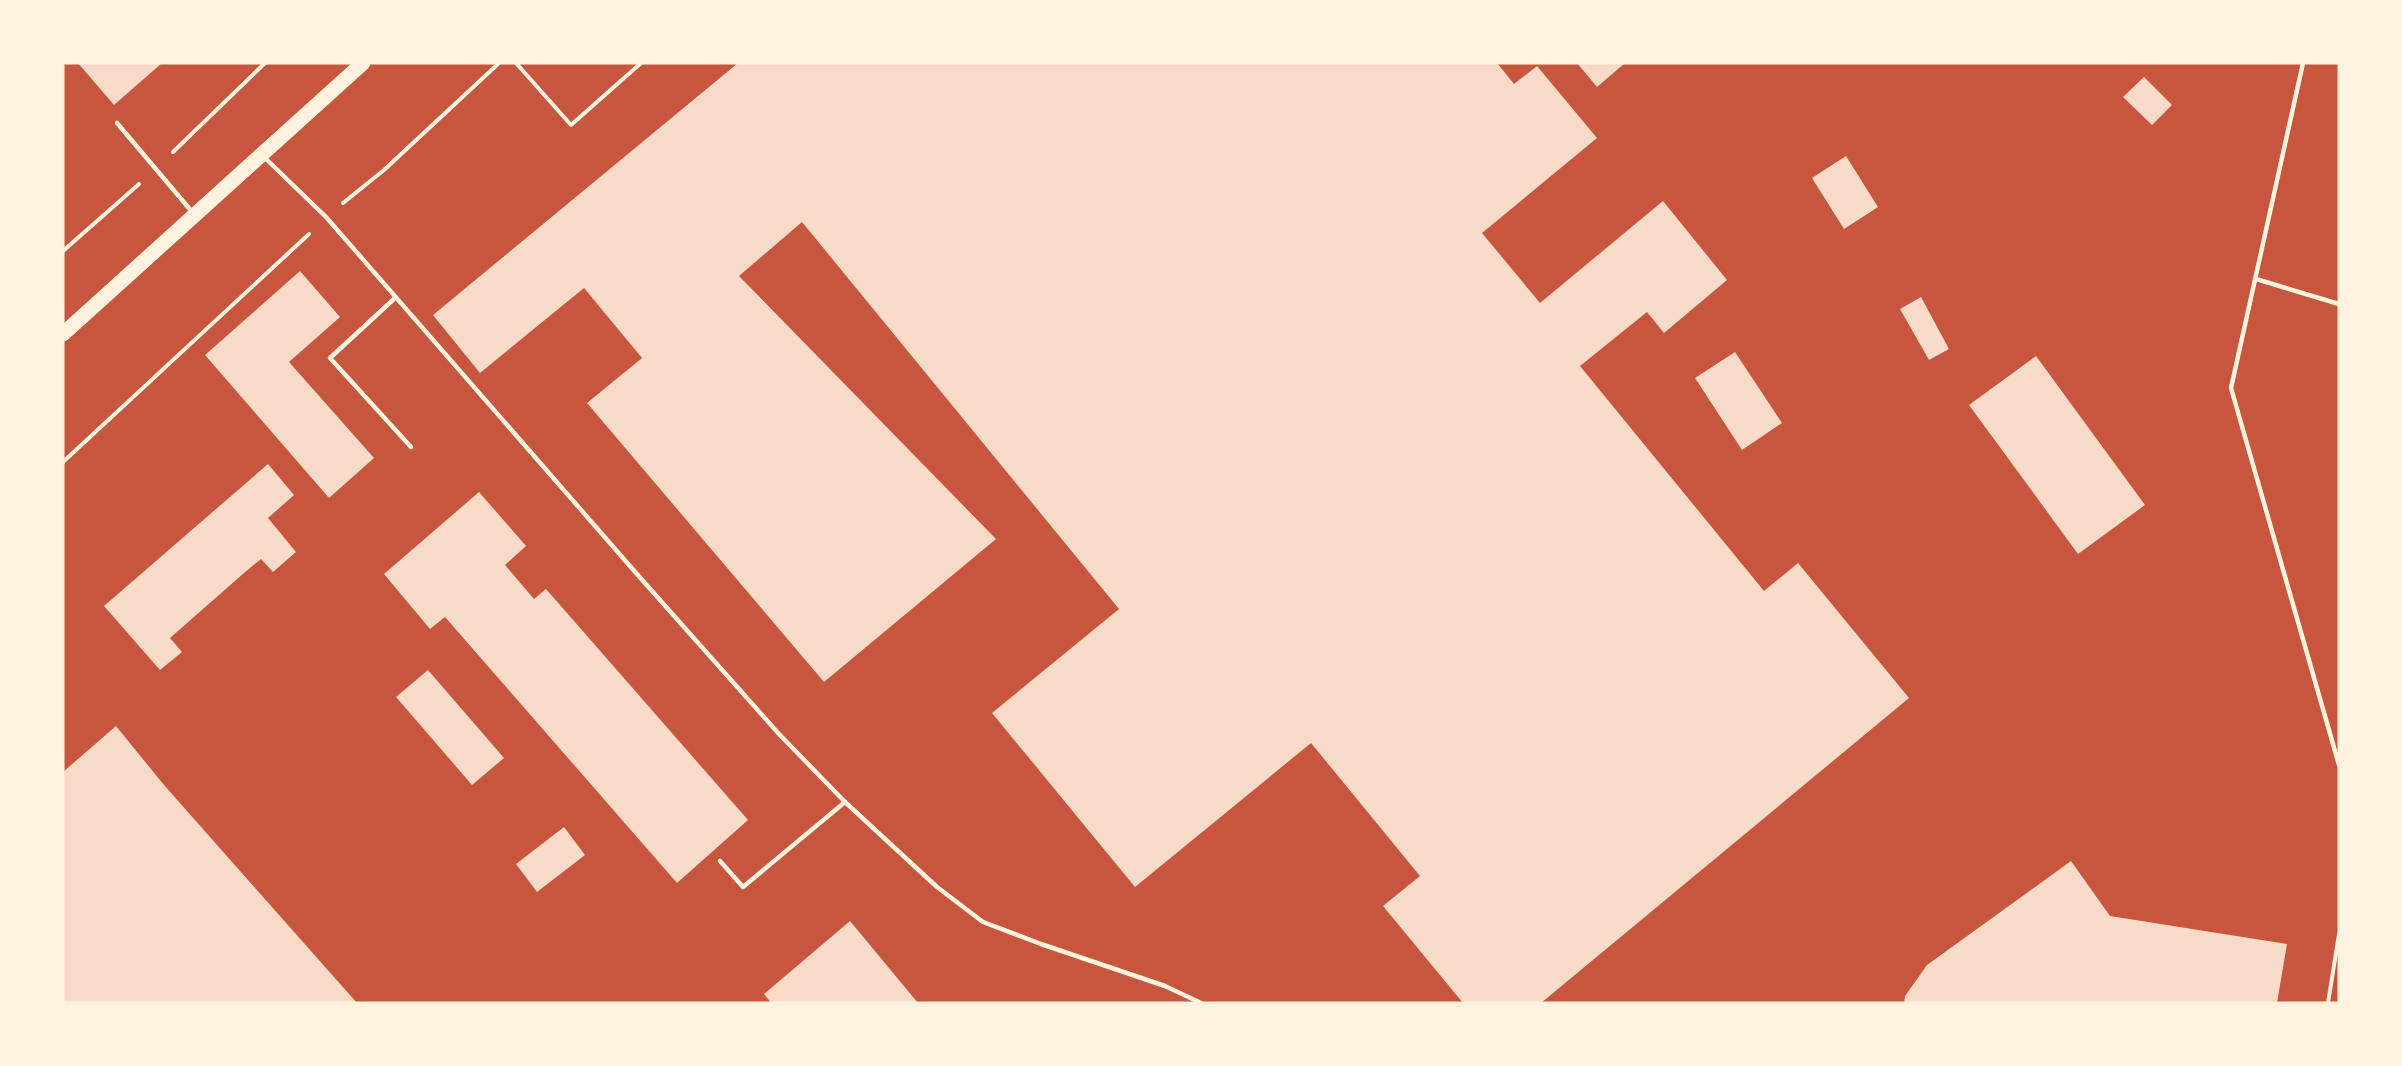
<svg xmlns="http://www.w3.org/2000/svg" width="2402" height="1066" font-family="Overpass,sans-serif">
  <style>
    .building { fill: #f7dbc8 }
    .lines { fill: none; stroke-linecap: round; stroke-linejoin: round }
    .path { stroke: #fff3e0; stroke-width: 4 }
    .service { stroke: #fff3e0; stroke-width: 4.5 }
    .primary { stroke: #fff3e0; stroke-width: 15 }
  </style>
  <rect width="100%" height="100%" fill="#c8553d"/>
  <g class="building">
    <path d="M78,63H162L114,105Z"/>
    <path d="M738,63H1497L1514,84L1537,66L1597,138L1482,233L1540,303L1663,201L1727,280L1664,333L1647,312L1580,366L1764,591L1798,563L1909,698L1541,1003H1463L1383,906L1420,876L1311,743L1135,887L992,713L1119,609L802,222L739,276L996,539L824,682L587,403L642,358L584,288L480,373L433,315Z"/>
    <path d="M1577,63H1625L1597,87Z"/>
    <path d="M2144,77L2172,105L2152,125L2123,97Z"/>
    <path d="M1846,156L1878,207L1844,229L1812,178Z"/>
    <path d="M300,271L340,317L289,362L374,458L329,498L205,355Z"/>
    <path d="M1921,297L1949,349L1929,360L1900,309Z"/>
    <path d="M1735,352L1782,423L1742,450L1695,378Z"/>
    <path d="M2036,356L2145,505L2078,554L1969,405Z"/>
    <path d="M268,464L294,495L268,518L296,552L273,572L261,559L244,573L170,638L182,652L160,670L104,606Z"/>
    <path d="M479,492L526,546L505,565L534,599L546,589L748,820L677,883L445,617L430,629L384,574Z"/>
    <path d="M428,670L504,758L472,785L396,697Z"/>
    <path d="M116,726L164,785L357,1003H63V772Z"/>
    <path d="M564,827L585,855L537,892L516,864Z"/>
    <path d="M2071,861L2110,916L2287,944L2277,1003H1904L1905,996L1927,965Z"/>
    <path d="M850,921L918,1003H771L764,994Z"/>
  </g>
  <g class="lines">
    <g class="path">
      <path d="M516,63L571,125L641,63"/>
      <path d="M173,152L265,63"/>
      <path d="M343,203L384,170L499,63"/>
      <path d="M63,251L139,184"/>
      <path d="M63,462L309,234"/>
      <path d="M2328,1003L2339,934"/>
    </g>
    <g class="service">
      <path d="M2303,63L2231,388L2339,765"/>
      <path d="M117,123L193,213"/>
      <path d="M264,157L326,217L636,573L779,734L845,802L937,887L983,922L1041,944L1165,986L1201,1003"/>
      <path d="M2256,279L2339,304"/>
      <path d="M395,298L330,358L411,447"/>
      <path d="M720,861L743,887L845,802"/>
    </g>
    <path class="primary" d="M63,334L363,63"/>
  </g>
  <rect width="2402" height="1066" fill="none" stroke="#fff3e0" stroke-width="129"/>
</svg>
